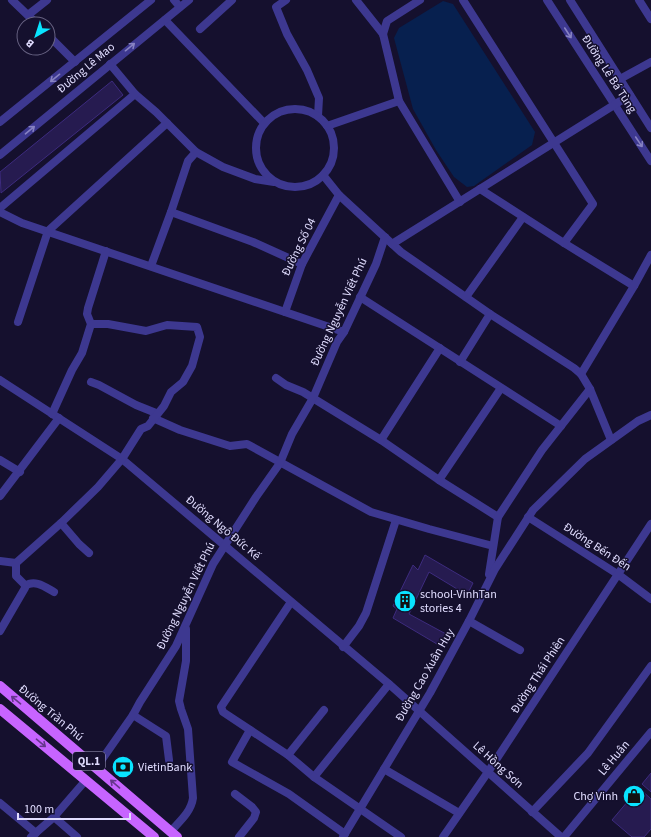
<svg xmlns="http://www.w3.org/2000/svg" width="651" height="837" font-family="'Source Sans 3',sans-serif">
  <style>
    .water { fill: #07204f }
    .building { fill: #261b50; stroke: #3d2b7e }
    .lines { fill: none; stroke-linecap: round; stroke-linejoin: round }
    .minor { stroke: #3d3890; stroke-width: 8 }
    .major { stroke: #c764ff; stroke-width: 10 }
    .oneway { stroke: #8782c2 }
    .oneway2 { stroke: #65368c }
    .labels { text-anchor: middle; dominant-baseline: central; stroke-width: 3; stroke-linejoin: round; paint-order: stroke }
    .shield { fill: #15102e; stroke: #a4a0c0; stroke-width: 1 }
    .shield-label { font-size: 11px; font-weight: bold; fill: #e1ddff }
    .street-label { font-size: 12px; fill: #e1ddff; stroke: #15102e }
    .poi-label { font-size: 12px; fill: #e1ddff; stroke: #15102e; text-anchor: start }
  </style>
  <rect width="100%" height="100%" fill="#15102e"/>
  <path class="water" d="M443,1L453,4L535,132L532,145L474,186L467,187L454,177L436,150L413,109L394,38L399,28Z"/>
  <g class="building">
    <path d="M112,81L123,95L1,193L0,172Z"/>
    <path d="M425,555L473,583L467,595L429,572L409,614L446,634L442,647L393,618L397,609L393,606L413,565L418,570Z"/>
    <path d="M651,773V792L642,784Z"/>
    <path d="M639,788L651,799V829L644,837H632L612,820Z"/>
  </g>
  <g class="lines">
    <g class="minor">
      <path d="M12,0L37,24"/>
      <path d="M174,0L180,7"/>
      <path d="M286,0L276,7L287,34L307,70L319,98L318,116"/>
      <path d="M356,0L383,34L399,101L460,202"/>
      <path d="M463,0L593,204L564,243"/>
      <path d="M547,0L651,161"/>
      <path d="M570,0L651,128"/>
      <path d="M639,0L651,19"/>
      <path d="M28,15L47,0"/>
      <path d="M165,20L264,123"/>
      <path d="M200,29L232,0"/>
      <path d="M383,34L387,21L420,0"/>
      <path d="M48,35L75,62"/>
      <path d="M620,79L651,62"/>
      <path d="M135,94L156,112L196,152L223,167L255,179L274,182"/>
      <circle cx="295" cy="148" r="39"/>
      <path d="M0,122L151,0"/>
      <path d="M327,126L399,101"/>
      <path d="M0,155L189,0"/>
      <path d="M323,175L339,195L401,252L490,314L574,368L581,374L590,389L611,440"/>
      <path d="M480,189L564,243L634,286"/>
      <path d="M0,208L135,94L110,64"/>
      <path d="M0,212L22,223L344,332"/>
      <path d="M171,212L253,242L302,264"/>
      <path d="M392,244L630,95"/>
      <path d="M151,266L171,212L188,161L196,152"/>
      <path d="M360,297L561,426"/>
      <path d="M466,297L523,217"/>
      <path d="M285,312L302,264L339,195"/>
      <path d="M18,322L48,231L167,123"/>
      <path d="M460,362L490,314"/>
      <path d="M581,374L634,286L651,255"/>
      <path d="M276,378L286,385L303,392L381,440L439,480L498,517"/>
      <path d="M0,380L122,459L389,684L561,837"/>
      <path d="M91,382L99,385L136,405L156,413L153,418L180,430L230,446L247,444L371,512L429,529L493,546"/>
      <path d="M52,414L72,370L82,353L91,324L87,314L88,308L106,251"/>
      <path d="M381,440L440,348"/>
      <path d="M0,460L20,472"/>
      <path d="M439,480L501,388"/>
      <path d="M0,496L59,418"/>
      <path d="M528,517L619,575L651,599"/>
      <path d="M61,523L79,544L89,553"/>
      <path d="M0,561L16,563"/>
      <path d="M489,574L498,517L542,450L590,389"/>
      <path d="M25,586C35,579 45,587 54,592"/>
      <path d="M291,602L221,707L223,712L288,755L314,777L389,684"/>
      <path d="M469,621L520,650"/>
      <path d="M0,631L25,588V585L16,576V563L61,523L98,487L122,459L141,429L148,426L164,406L171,392L183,382L192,366L200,337L197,327L167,325L146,331L108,324H91"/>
      <path d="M343,647L359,626L366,613L396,520"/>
      <path d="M133,715L166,736L169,760"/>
      <path d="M250,730L232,762L289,794L345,834"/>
      <path d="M288,755L324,710"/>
      <path d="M96,768L133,715L140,702L176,646L213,564L256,497L280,463L292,434L313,398L337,342L344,332L376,264L385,237"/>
      <path d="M384,769L459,813"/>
      <path d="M314,777L401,837"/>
      <path d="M235,794L252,807L256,812L254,818L239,837"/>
      <path d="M0,803L36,833"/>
      <path d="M532,812L588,753L651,666"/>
      <path d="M54,817L77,837"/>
      <path d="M170,832C180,821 191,812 193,798L188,729L181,709L179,701L186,661V629"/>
      <path d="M31,837L54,817L86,780"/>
      <path d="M343,837L430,693L469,621L495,569L533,510L585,459L638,421L651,415"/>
      <path d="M443,837L488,772L651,524"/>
      <path d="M564,837L651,732"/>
    </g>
    <g class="major">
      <path d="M0,686L177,837"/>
      <path d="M0,709L154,837"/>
    </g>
  </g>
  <defs><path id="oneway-shaft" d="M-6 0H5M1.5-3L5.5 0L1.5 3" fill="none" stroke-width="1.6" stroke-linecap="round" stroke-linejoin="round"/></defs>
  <g class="oneway">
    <use href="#oneway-shaft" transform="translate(568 33) rotate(57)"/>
    <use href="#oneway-shaft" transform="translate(130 47) rotate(-39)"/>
    <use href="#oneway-shaft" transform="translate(55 78) rotate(141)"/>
    <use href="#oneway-shaft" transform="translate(30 130) rotate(-40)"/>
    <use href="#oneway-shaft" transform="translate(639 142) rotate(56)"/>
  </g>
  <g class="oneway2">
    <use href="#oneway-shaft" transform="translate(16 700) rotate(-140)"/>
    <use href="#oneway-shaft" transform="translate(41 743) rotate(40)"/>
    <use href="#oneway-shaft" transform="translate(115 784) rotate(-139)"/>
  </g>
  <defs>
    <g id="building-disc" transform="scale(1.15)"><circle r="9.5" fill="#09e3ff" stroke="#15102e"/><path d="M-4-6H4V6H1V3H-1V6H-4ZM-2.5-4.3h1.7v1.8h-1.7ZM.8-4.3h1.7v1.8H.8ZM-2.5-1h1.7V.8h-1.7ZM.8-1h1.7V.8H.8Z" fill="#111"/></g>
    <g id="bank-disc" transform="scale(1.15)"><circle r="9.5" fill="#09e3ff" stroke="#15102e"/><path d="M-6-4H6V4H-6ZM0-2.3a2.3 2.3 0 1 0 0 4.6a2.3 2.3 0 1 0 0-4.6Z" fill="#111"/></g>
    <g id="shop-disc" transform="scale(1.15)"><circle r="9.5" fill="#09e3ff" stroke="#15102e"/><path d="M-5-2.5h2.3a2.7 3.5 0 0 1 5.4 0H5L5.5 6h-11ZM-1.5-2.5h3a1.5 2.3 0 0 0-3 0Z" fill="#111"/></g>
  </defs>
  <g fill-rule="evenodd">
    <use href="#building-disc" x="405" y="601"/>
    <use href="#bank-disc" x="123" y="767"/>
    <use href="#shop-disc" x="634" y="796"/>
  </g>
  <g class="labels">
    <rect class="shield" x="73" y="752" width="32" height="18" rx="3"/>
    <g class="shield-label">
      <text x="89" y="761">QL.1</text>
    </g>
    <g class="street-label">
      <text transform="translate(86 68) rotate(-40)">Đường Lê Mao</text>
      <text transform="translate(609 74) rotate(57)">Đường Lê Bá Tùng</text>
      <text transform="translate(299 247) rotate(-64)">Đường Số 04</text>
      <text transform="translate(339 312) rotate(-65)">Đường Nguyễn Viết Phú</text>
      <text transform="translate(223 528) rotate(40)">Đường Ngô Đức Kế</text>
      <text transform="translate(597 547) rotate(33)">Đường Bến Đến</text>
      <text transform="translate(186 596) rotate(-64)">Đường Nguyễn Viết Phú</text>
      <text transform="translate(425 675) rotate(-60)">Đường Cao Xuân Huy</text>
      <text transform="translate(538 675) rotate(-57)">Đường Thái Phiên</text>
      <text transform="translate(51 713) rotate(40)">Đường Trần Phú</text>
      <text transform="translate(614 758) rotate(-50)">Lê Huân</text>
      <text transform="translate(498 765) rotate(42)">Lê Hồng Sơn</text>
    </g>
    <g class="poi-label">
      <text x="420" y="594">school-VinhTan<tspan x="420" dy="14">stories 4</tspan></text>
      <text x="138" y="767">VietinBank</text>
      <text x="618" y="796" text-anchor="end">Chợ Vinh</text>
    </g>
  </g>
  <g transform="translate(36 36) rotate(219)"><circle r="19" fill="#15102e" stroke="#676282"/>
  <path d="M0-3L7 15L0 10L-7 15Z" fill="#09e3ff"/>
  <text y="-6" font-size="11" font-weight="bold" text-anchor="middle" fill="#e1ddff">B</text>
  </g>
  <path d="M18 813v6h112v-6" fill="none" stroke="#e1ddff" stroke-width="2"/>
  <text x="24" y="813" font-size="12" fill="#e1ddff" stroke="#15102e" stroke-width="3" paint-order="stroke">100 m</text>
</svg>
